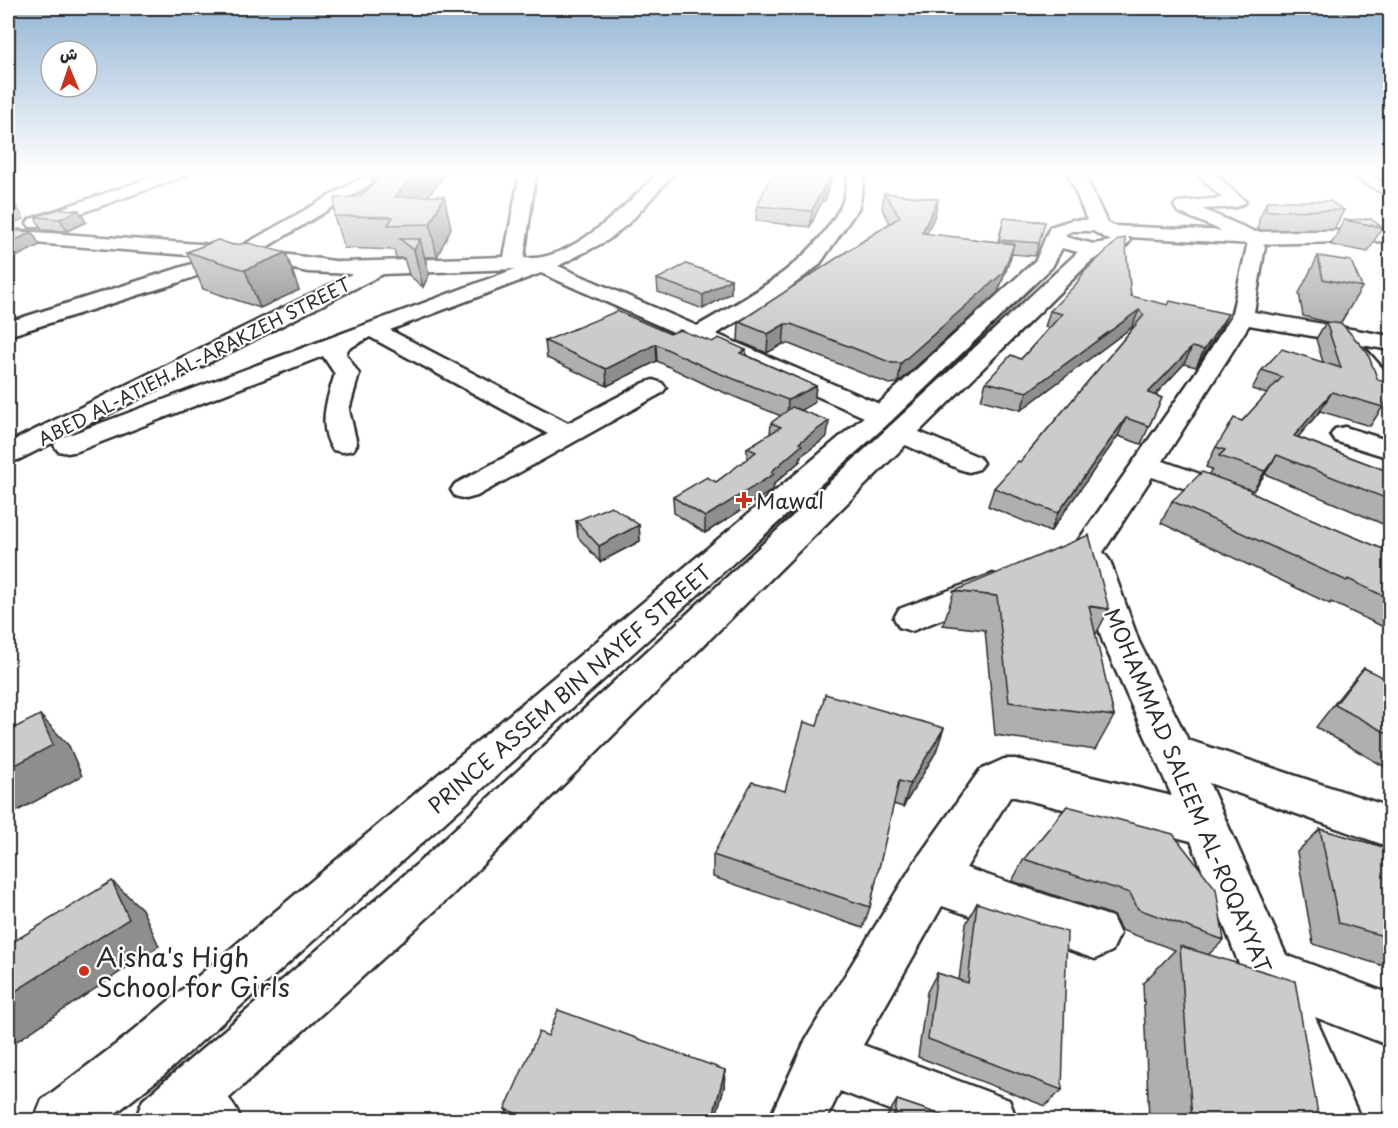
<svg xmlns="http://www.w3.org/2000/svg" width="1398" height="1128" font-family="'Playpen Sans','Playpen Sans Arabic',sans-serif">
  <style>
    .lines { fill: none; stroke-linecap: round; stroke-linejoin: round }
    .minor-casing { stroke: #2b2b2b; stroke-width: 5 }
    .major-casing { stroke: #2b2b2b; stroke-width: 5 }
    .minor { fill: #fff; fill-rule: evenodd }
    .major { fill: #fff; fill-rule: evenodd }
    .wall { fill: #afafaf; stroke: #2b2b2b; stroke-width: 1.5 }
    .shaded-wall { fill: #8e8e8e; stroke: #2b2b2b; stroke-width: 1.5 }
    .building { fill: #cbcbcb; stroke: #2b2b2b; stroke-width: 1.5 }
    .poi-dot { fill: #c8321e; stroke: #fff; stroke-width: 2 }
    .labels { text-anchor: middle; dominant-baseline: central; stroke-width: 4.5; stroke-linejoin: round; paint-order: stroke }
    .far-street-label { font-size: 18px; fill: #2b2b2b; stroke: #fff }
    .poi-label { font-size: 21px; fill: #2b2b2b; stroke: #fff; text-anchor: start }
    .street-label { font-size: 21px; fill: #2b2b2b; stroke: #fff }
    .near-poi-label { font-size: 26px; fill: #2b2b2b; stroke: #fff; text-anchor: start }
  </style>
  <rect width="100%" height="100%" fill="#fff"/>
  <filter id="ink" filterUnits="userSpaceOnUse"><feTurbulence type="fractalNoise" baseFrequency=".0167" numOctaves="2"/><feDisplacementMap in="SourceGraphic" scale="12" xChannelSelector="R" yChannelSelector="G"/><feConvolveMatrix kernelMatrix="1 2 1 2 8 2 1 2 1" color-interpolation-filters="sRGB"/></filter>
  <g filter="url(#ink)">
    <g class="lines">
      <g class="minor-casing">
        <g id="minor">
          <path d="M165,173H187L185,176L42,227H30L27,223L30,219Z"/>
          <path d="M370,173H389L260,251L342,262L504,257L520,173H536L524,258C571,263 627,204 658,173H674L631,221L608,240L558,266L697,326C752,294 809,266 840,208C846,198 846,184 849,173H865L859,207L819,265L772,301L716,334L891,409L895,415L891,421L882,423L873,421L541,273L390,330L568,423L644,383L653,380L662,383L666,388L662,393L477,496L466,499L455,496L451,490L455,484L548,434L370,337L348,349L346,354L359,374L349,410L357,444L353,450L343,452L333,450C317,426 327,399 335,374L323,356L78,451L68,453L58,451L54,445L58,440L18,460L8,462V443L352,274L308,272L244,259L177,283L8,336V322L214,257L8,241V230L240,247ZM515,269L61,438L383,274Z"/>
          <path d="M1197,173H1214L1246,202L1237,207L1202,209L1260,234L1262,238L1260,241L1265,246L1254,312L1390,336V350L1362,345L1390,377V400L1381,397L1335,340L1249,325L1163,461L1245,490L1249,497L1245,504L1234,506L1152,477L1103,552L1110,561L1139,642L1188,740L1390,807V847L1209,783L1286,955L1390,994V1046L1315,1017L1361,1120H1304L1243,974L1191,841L1015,797H1010L966,868L1112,917L1120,934L1112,951L1095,959L942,906L863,1045L1009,1100L1017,1120H916L840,1091L826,1120H769L806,1039L914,863L980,770L1004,759H1015L1172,796L1103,642L1078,561L1080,556L1073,548L1196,372L1231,317L1248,242L1178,212L1174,206L1177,202L1222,198Z"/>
          <path d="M1347,173H1366L1390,186V197Z"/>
          <path d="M900,424L979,457L983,463L979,469L969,472L959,469L890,438L886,432L890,426Z"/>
          <path d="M1345,427L1390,441V458L1335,441L1331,435L1335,429Z"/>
          <path d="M993,574L1005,578L1010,586L1005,594L912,631L899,627L894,618L899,609Z"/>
          <path d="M186,1073C212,1084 232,1093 241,1120H166L158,1101L166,1081Z"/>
        </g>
      </g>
      <g class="major-casing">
        <path id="major" d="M1068,173H1084L1107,223L1114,226L1253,232L1390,230V241L1253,244L1128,237L1130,241C1120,256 1105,252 1091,261L450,897L205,1120H135L143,1100L416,865L1078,252L1062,248L1052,267L891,421L165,1074L107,1120H34L42,1100L127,1036L873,409L1036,260L1050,227L1072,220H1087ZM1072,231H1093L1111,241L1094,244L1066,237V234Z"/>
      </g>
      <use href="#minor" class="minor"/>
      <use href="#major" class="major"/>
    </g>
    <g class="wall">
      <path d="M370,173H446L428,196L451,228L437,257H425L429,275L423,287L409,275L404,258H396L394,250L344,248L334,216L359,197L373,184Z"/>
      <path d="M834,173L825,201H822L810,227L756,221L757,206Z"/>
      <path d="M884,193L938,199L935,215L926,234L998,242L1004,218L1045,222L1035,256L1012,254L998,292L898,383L889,384L789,344H783L767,353L738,341L739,322L890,223L882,209Z"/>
      <path d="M1267,201L1344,210L1334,229L1258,230L1259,219Z"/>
      <path d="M59,209L86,222L67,231L42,230L35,217Z"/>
      <path d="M1344,220L1382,227L1368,252L1331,245Z"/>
      <path d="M218,240L299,290L260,308L203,289L187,252Z"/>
      <path d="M1318,256L1362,287L1340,324L1378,380L1390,396L1370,426L1320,411L1298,437L1390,472V527L1265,474L1253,491L1251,490L1250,492L1269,501L1390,552V630L1331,602L1330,604L1161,523L1172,501L1209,474L1212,469L1206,467L1216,447L1242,421L1267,394L1252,389L1262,370L1323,362L1316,339L1326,322L1303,316L1299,293Z"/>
      <path d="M657,279H731V293L703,309L658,292Z"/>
      <path d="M1131,296L1220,330L1196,367L1184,364L1155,395L1162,398L1141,444L1118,436L1050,532L988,506L994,488L1020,462L1133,328L1132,327L1021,410L981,400L986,382L1021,359L1049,328L1045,327L1050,311Z"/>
      <path d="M670,334L746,350V355L816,386L814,403L801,410L827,437L801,456L800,461L774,484L773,490L705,533L674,513L673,497L716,482L747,459V448L770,434L771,423L781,416L711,387L657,361L607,386L547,358L545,341Z"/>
      <path d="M576,521L639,525L640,541L600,562L578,537Z"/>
      <path d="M954,591L1109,609L1095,636L1114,716L1095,750L995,735L985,630L943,625Z"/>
      <path d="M1364,668L1384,678L1390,668V770L1316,727L1345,690Z"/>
      <path d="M817,726L936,752L903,807L893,804L870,907L863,928L713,877V855L785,791Z"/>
      <path d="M1067,806L1224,940L1208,955L1319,1120H1149L1143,983L1175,950L1121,930L1113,915L1012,881L1024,859Z"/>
      <path d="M1320,829L1390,849V968L1313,944L1297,852Z"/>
      <path d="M977,903L1062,1090L1045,1106L918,1057L927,992L937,973L959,980L966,924Z"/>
      <path d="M548,1036L725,1070L724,1087L715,1120H512L505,1109Z"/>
      <path d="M897,1100L956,1120H885Z"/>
    </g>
    <g class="shaded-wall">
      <path d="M416,173H446L406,224L395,197Z"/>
      <path d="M831,173H834L825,201L826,187Z"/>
      <path d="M824,186L822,201L810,227L812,211Z"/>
      <path d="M444,196L451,228L437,257L430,224Z"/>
      <path d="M938,199L935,215L919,250L922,233Z"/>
      <path d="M17,207L24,219L8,225V230V210Z"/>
      <path d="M79,210L86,222L67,231L60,219Z"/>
      <path d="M32,232L40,245L8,261V244Z"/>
      <path d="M420,239L429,275L423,287L414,250Z"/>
      <path d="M1014,244L1009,262L998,292L898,383L901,363Z"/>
      <path d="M286,253L299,290L260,308L245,270Z"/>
      <path d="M731,279V293L703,309V295Z"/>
      <path d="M1139,310L1132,327L1021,410L1027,392Z"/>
      <path d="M1228,314L1220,330L1196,367L1204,350Z"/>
      <path d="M785,324L783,344L767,353L768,334Z"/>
      <path d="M656,344L657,361L607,386L606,369Z"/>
      <path d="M1192,347L1184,364L1140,411L1148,393Z"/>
      <path d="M816,386L814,403L787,418L788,400Z"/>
      <path d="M1332,392L1320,411L1283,455L1294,436Z"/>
      <path d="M1126,418L1118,436L1050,532L1058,513Z"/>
      <path d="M829,421L827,437L801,456L800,461L774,484L773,490L705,533V517L771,472L799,443Z"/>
      <path d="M1277,455L1265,474L1253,491L1265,471Z"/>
      <path d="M639,525L640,541L600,562L599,546Z"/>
      <path d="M40,715L69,746L82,776L8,816V769Z"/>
      <path d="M944,728L936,752L903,807L910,784Z"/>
      <path d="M112,881L142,909L159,946L8,1047V996Z"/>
      <path d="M725,1070L724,1087L715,1120H712Z"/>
    </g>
    <g class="building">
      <path d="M386,173H416L395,197L444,196L430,224L388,225L393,217L334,216L335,198L359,197Z"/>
      <path d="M773,173H831L826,187L824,186L812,211L757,206Z"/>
      <path d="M884,193L938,199L922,233L1014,244L1003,273L901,363H892L791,324H785L768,334L739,322L900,217Z"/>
      <path d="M1267,201H1330L1344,210L1266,211Z"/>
      <path d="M8,206L17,207L8,210Z"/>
      <path d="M59,209L79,210L60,219L35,217Z"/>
      <path d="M1004,218L1045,222L1039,243L999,240Z"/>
      <path d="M1371,219L1382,227L1344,220Z"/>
      <path d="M8,230L32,232L8,244Z"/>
      <path d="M1125,238L1131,296L1168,305L1170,301L1228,314L1204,350L1192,347L1148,393L1162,398L1149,426L1126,418L1058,513L994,488L1018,461L1020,462L1144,315L1139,310L1027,392L986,382L1011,355L1021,359L1062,314L1050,311L1076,284L1085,271L1118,240Z"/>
      <path d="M400,239H420L414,250Z"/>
      <path d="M218,240L233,245L248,243L286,253L245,270L187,252Z"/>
      <path d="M1318,256L1351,261L1362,287L1323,279Z"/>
      <path d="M686,264L731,279L703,295L657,279Z"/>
      <path d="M617,311L670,334L680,330L712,342L719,338L746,350L740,353L816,386L788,400L711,370L656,344L606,369L545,341Z"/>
      <path d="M1326,322L1342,324L1367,352L1378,380L1390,384V396L1383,407L1332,392L1294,436L1390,472V500L1277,455L1265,471L1219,456L1225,450L1216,447L1234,418L1242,421L1282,377L1262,370L1282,349L1341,368Z"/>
      <path d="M792,407L829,421L799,443L802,445L771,472L774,474L705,517L673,497L707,477L716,482L756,452L747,448L781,427L771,423Z"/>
      <path d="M1202,472L1251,490L1250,492L1269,501L1390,552V599L1348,579L1347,581L1172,501Z"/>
      <path d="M611,506L639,525L599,546L576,521Z"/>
      <path d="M1089,535L1109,609L1089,606L1114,716L1009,702L997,596L954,591Z"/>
      <path d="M1364,668L1388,680L1390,676V735L1335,705Z"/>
      <path d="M825,694L944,728L910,784L899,781L870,907L713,855L752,782L785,791L804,722L817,726Z"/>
      <path d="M40,715L53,745L8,769V731Z"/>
      <path d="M1067,806L1173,834L1216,889L1224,940L1138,909L1130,893L1024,859Z"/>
      <path d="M1320,829L1390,849V938L1339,923Z"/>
      <path d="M112,881L129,919L8,996V945Z"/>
      <path d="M977,903L1067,932L1062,1090L928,1039L937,973L968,983Z"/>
      <path d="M1180,946L1295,981L1319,1120H1192Z"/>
      <path d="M558,1010L725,1070L712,1120H534L505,1109L539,1032L548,1036Z"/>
      <path d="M897,1100L956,1120H894Z"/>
    </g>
  </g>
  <linearGradient id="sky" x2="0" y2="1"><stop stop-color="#94b5d4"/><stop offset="0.52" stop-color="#fff"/><stop offset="1" stop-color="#fff" stop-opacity="0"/></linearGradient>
  <rect width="1398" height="331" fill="url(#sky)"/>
  <g class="poi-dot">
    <path d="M741 491h6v6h6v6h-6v6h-6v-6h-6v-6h6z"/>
    <circle cx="84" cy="971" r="6"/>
  </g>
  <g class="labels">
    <g class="far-street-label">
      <text transform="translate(194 361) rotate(-27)">ABED AL-ATIEH AL-ARAKZEH STREET</text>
    </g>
    <g class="poi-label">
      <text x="756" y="500">Mawal</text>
    </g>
    <g class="street-label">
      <text transform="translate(569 688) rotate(-41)">PRINCE ASSEM BIN NAYEF STREET</text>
      <text transform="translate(1189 790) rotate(67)">MOHAMMAD SALEEM AL-ROQAYYAT</text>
    </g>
    <g class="near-poi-label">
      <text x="96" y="956">Aisha's High<tspan x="96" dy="30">School for Girls</tspan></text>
    </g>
  </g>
  <rect width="1398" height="1128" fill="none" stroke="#fff" stroke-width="30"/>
  <rect x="15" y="15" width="1368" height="1098" fill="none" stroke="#2b2b2b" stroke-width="2" filter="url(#ink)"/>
  <g transform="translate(69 69) rotate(358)"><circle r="28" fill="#ffffff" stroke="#aaaaaa" stroke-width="1.5"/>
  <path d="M0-4.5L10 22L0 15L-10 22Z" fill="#c8321e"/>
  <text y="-9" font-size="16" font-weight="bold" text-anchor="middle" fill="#2b2b2b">ش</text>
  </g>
</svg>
